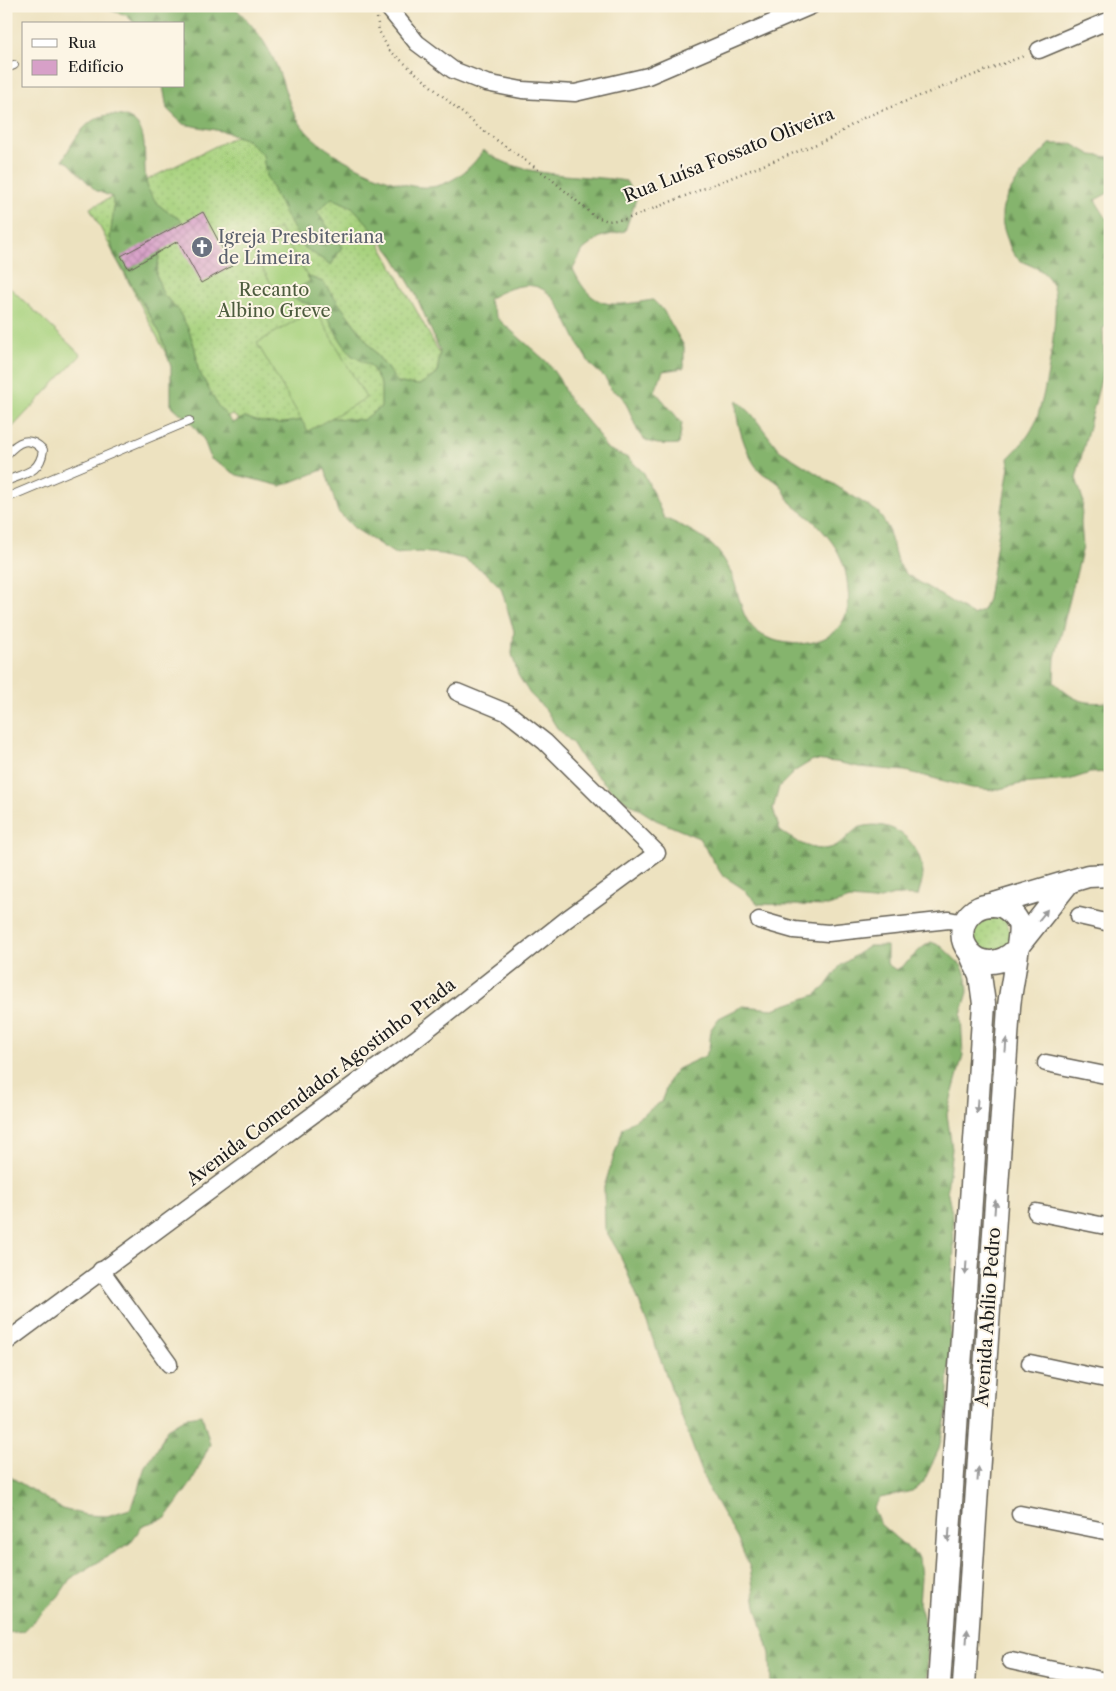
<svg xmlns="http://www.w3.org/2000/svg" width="1116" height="1691" font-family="'Libre Caslon Text',serif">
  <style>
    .grass { fill: url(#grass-dots); stroke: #62774d }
    .forest { fill: url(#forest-firs); stroke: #506844 }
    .pitch { fill: #a7d27e; stroke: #62774d }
    .building { fill: url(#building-cross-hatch) }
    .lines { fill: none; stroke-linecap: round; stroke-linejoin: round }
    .lane-casing { stroke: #656155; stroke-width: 10 }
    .street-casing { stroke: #656155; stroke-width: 19 }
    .secondary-casing { stroke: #656155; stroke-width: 25 }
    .path { stroke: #656155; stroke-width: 2.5; stroke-dasharray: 1 4; stroke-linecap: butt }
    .lane { stroke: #fff; stroke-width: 8 }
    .street { stroke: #fff; stroke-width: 16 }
    .secondary { stroke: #fff; stroke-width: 22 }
    .oneway { fill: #999 }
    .labels { text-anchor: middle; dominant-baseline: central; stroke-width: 4; stroke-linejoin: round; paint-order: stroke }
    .street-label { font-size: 18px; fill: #1c1c1c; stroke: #fcf5e5 }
    .worship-label { font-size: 18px; fill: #5b616d; stroke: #fcf5e5; text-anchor: start }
    .park-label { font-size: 18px; fill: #4d5c3e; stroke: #fcf5e5 }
  </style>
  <defs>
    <pattern id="grass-dots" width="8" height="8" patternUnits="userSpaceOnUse" patternTransform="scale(1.25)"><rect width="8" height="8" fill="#a7d27e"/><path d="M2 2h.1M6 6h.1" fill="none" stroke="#8fb46c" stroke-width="1.8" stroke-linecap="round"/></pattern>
    <pattern id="forest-firs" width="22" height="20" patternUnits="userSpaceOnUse" patternTransform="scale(1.25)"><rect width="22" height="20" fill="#85b46d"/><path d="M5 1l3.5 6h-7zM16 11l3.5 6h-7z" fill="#6c9259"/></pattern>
    <pattern id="building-cross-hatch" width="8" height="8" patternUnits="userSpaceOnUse" patternTransform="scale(1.25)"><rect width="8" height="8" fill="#d7a0c8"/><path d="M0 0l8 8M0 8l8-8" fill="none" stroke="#b889ab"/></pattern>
  </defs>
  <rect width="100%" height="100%" fill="#fcf5e5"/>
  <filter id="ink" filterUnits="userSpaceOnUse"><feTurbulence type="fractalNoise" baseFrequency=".02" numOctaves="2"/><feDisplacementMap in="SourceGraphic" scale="10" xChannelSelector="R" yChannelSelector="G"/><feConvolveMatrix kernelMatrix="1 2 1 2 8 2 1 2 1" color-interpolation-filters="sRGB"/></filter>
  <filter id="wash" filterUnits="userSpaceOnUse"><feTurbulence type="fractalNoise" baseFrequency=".0096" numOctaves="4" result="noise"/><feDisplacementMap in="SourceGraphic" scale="20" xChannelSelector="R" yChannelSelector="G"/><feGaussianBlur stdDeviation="1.12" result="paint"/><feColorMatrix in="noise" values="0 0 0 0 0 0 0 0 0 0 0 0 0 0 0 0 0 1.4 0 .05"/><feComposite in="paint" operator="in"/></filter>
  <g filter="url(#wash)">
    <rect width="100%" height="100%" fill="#ede2c0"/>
    <g class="grass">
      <path d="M238,135L354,196L447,367L317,454L276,447L233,415L201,421L90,208Z"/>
      <path d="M995,914L1006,920L1012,938L999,954L974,946C972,922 972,922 995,914Z"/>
    </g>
    <g class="forest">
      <path d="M97,6H233C251,22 268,44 277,67C285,87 289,109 302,126C321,154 403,195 437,186C456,181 474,166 483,150C525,180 577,173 626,181L636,199L625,231L600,237L583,250L573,269C593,312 612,306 653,300L663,310L684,346V368L663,371L655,391L682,423L679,444C629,448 642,428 622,397C619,393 613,392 610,388C608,385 608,381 605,378C600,372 593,369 589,362C559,319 559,258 488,299L497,318L547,362L559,379L568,398L595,430L606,448L628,458L644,473L664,518C685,527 710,538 723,558C746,592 732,629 777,641C799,646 821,645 837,629C847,619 850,604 848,590C846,558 834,541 811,519C804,513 796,508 790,502C786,496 784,488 778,483C773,478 764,476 759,470C747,458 733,416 737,400L751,413L779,450L878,512L888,528L897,561L906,574L973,615L983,610L988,599L1009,467L1008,458C1018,448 1028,438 1034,425C1045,403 1061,310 1053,287C1045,265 1026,267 1016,257C1012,253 1009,245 1008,241C1005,233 1002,225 1002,215C1001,193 1035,159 1050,144H1072L1092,155L1110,157V192L1095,200L1110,224V325L1103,328L1104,367L1076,478L1083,500L1081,523L1083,547L1055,658L1054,682C1074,701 1082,704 1110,702V772L1090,773L1069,780L1020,784L995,790L972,788L905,771L859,767L836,762L813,760L795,771L779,787L773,809L780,831C792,839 807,849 822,849C843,849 850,830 861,827C893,818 921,842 923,874C923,881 919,890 918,896L894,895L873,901L850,899L828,906L758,904L742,888L722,875L699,838L656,820L615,794L584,762L573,744L557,728L546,710L530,694L518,675L512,654L514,631L501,588L485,572L464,559L442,554L419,552L395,554L354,528L338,512L325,469L281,486L237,475L211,459L204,440L192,424L171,405V367L161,335L114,255L110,238L114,208L112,197L95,190L69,163L63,160C73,141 87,115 111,115C161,115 136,166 150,193C158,207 169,213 182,220L168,233L160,253L156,274L163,294L178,310L188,328L195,348L198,369L218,406L233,423L245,417L256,421L278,424L319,417L363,420L381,407V385L371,366L351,355L339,338L329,319L313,306L292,298L295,276L302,274L323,282L398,383L419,385L437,374L440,351L415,293L394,257L367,223L352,207L332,198L317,212L342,247L331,265L305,248L285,214L266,176L263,155L247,140L226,132L183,124L167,109L163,86H184V24H135L126,15Z"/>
      <path d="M931,942L941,946L962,966L967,978L968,992L961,1015L963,1055L947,1114L952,1149L947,1190L953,1218L954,1247L947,1413L939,1449L923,1483L912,1491L880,1498L873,1509L880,1524L919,1558L921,1577L919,1603L928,1633L927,1685H771L770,1654L756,1606L750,1568L737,1538L708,1488L635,1291L619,1253L605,1229L604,1187L623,1128L661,1102L670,1078L677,1069L705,1056L709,1049L711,1029L719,1018L743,1006L773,1009L815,995L825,987L840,966L869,946H887V964L896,970C910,963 917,949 931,942Z"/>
      <path d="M202,1415L210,1444L192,1482L166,1518L143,1525L130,1543L70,1579L58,1597L24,1631L6,1633V1474L62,1509L86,1515L107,1516L130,1509L139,1490L145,1466L158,1448L167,1429L187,1417Z"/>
    </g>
    <g class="pitch">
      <path d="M279,228L310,281L280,299L249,245Z"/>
      <path d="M6,284L81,355L6,434Z"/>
      <path d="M315,309L366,398L308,431L257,343Z"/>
    </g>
    <g id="blocks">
      <path class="building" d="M203,212L232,266L201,283L178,241L129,269L121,256Z"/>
    </g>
  </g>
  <g filter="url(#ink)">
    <use href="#blocks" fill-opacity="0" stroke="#656155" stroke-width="1"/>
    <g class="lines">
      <g class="lane-casing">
        <g id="lane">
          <path d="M6,68L14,65"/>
          <path d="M6,455C18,441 29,435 43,450C40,473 25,473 6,481"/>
          <path d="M6,498L189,421"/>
        </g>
      </g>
      <g class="street-casing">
        <g id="street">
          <path d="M387,6L417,43L453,70L486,83L522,90L575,93L648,76L811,6"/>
          <path d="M1039,50L1110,20"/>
          <path d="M1079,916L1110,923"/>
          <path d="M759,920L794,930L828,933L949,920L964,923"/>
          <path d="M1046,1063L1110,1076"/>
          <path d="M1036,1212L1110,1227"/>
          <path d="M101,1270L169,1364"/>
          <path d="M6,1342L414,1040L567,919L657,853L545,742L508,713L457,692"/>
          <path d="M1030,1363L1110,1380"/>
          <path d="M1020,1514L1110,1532"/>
          <path d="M1011,1661L1110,1682"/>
        </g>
      </g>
      <g class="secondary-casing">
        <g id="secondary">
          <path d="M991,905L1088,876L1110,875"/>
          <path d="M1018,946L1068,883"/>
          <path d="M939,1685L984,1004L980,975L971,955"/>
          <path d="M964,1685L1009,1007C1010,992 1022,934 1019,924C1016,916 1008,909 1001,906C992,904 983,905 975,910C942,934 980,985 1016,950"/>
        </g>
      </g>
      <path class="path" d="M377,18L379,31L389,50L481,129L550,178L594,216L608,221L627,219L829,139L865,117L1026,55"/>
      <use href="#lane" class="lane"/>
      <use href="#street" class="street"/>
      <use href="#secondary" class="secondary"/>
    </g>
    <defs><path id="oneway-solid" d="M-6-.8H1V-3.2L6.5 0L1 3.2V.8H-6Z" transform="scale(1.25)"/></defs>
    <g class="oneway">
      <use href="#oneway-solid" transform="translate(1043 915) rotate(-52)"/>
      <use href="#oneway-solid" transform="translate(1006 1045) rotate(-86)"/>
      <use href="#oneway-solid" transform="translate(977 1106) rotate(94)"/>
      <use href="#oneway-solid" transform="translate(995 1207) rotate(-86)"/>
      <use href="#oneway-solid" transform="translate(966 1268) rotate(94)"/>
      <use href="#oneway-solid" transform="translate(978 1474) rotate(-86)"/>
      <use href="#oneway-solid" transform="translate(949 1535) rotate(94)"/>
      <use href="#oneway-solid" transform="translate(967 1636) rotate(-86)"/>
    </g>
  </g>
  <defs>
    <g id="church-disc" transform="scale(1.125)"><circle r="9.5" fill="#6b7280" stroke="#fcf5e5"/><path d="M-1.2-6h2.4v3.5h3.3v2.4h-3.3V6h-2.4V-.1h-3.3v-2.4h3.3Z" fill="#fff"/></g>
  </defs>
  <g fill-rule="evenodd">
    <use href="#church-disc" x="202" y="247"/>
  </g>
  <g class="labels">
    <g class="street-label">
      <text transform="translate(729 155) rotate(-22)">Rua Luísa Fossato Oliveira</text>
      <text transform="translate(321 1082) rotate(-37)">Avenida Comendador Agostinho Prada</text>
      <text transform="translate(988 1317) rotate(-86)">Avenida Abílio Pedro</text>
    </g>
    <g class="worship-label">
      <text x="218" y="237">Igreja Presbiteriana<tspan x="218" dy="21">de Limeira</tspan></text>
    </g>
    <g class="park-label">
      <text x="274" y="290">Recanto<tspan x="274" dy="21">Albino Greve</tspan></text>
    </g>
  </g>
  <rect width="1116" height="1691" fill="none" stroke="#fcf5e5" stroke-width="25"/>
  <rect x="22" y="22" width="162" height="65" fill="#fcf5e5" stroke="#a29e95"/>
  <rect x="32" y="39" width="25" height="8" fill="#ffffff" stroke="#a29e95"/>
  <text x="68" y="48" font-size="15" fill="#1c1c1c">Rua</text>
  <rect x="32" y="60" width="25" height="15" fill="#d7a0c8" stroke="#a29e95"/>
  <text x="68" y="72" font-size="15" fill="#1c1c1c">Edifício</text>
</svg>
